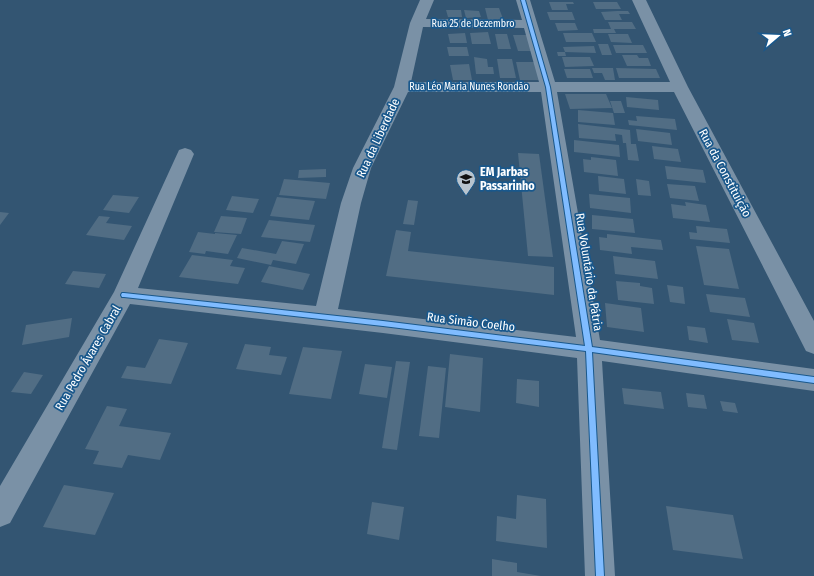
<svg xmlns="http://www.w3.org/2000/svg" width="814" height="576" font-family="'Fira Sans Condensed',sans-serif">
  <style>
    .building { fill: #516d84 }
    .lines { fill: none; stroke-linecap: round; stroke-linejoin: round }
    .minor { fill: #7a91a6; fill-rule: evenodd }
    .cycleway-casing { stroke: #19588c; stroke-width: 2 }
    .cycleway { fill: #80bcff; fill-rule: evenodd }
    .labels { text-anchor: middle; dominant-baseline: central; stroke-width: 3.5; stroke-linejoin: round; paint-order: stroke }
    .far-street-label { font-size: 10px; fill: #fff; stroke: #19588c }
    .street-label { font-size: 12px; fill: #fff; stroke: #19588c }
    .poi-label { font-size: 12px; font-weight: bold; fill: #fff; stroke: #19588c; text-anchor: start }
  </style>
  <rect width="100%" height="100%" fill="#335572"/>
  <g class="building">
    <path d="M549,2H573L574,4H566L568,10H552Z"/>
    <path d="M593,2H617L621,9H596Z"/>
    <path d="M485,8H499L503,19L488,20Z"/>
    <path d="M446,10H461L462,17H448Z"/>
    <path d="M464,10L479,11L481,17L466,18Z"/>
    <path d="M617,11H628L630,14H619L622,20H605L601,12Z"/>
    <path d="M547,12H572L575,20H550Z"/>
    <path d="M608,22H632L636,29H614L616,33H594L593,29H611Z"/>
    <path d="M555,23H575L578,30L558,31Z"/>
    <path d="M488,32L491,44H472L470,33Z"/>
    <path d="M465,33L467,43H450L448,34Z"/>
    <path d="M563,33H592L596,42H566Z"/>
    <path d="M495,34H507L511,49H498Z"/>
    <path d="M608,34H628L632,43L611,42Z"/>
    <path d="M513,35H529L534,51H518Z"/>
    <path d="M598,44H608L612,55H602Z"/>
    <path d="M613,45H643L647,53H616Z"/>
    <path d="M594,46L596,53L565,52L566,56H558L557,52H565L563,47Z"/>
    <path d="M447,47H467L469,56H449Z"/>
    <path d="M622,55H637L639,58H648L651,66H627Z"/>
    <path d="M474,57L487,59L488,67H493L494,74H476Z"/>
    <path d="M562,57H590L594,66L565,67Z"/>
    <path d="M497,59H512L516,78H500Z"/>
    <path d="M516,62H540L545,80H520Z"/>
    <path d="M469,64L472,80H453L450,65Z"/>
    <path d="M592,68H613L615,80H605L602,73H594Z"/>
    <path d="M616,68L656,69L660,78H619Z"/>
    <path d="M564,69H590L593,78H567Z"/>
    <path d="M565,94H606L612,108L570,109Z"/>
    <path d="M626,97L658,100L659,110L627,107Z"/>
    <path d="M610,101H621L625,113H614Z"/>
    <path d="M578,110L613,113L615,125L578,122Z"/>
    <path d="M636,116L675,119L677,130L629,125L628,120L637,121Z"/>
    <path d="M578,124L630,130L631,144H636L639,161L628,160L626,143H623L622,135L615,134L616,141L579,138Z"/>
    <path d="M636,129L670,133L672,145L638,141Z"/>
    <path d="M574,140L619,145L620,157L574,152Z"/>
    <path d="M652,146L678,149L681,162L654,159Z"/>
    <path d="M518,153L539,154L553,257L528,256Z"/>
    <path d="M591,157L616,160L618,176L584,172L583,159L591,160Z"/>
    <path d="M665,166L703,170L706,183L667,179Z"/>
    <path d="M326,169V177L298,178L299,170Z"/>
    <path d="M598,176L624,179L626,194L599,191Z"/>
    <path d="M284,179L330,183L326,199L279,195Z"/>
    <path d="M636,179L649,181L651,196L638,195Z"/>
    <path d="M667,184L695,186L699,201L670,198Z"/>
    <path d="M589,194L630,198L631,213L590,208Z"/>
    <path d="M113,195L139,197L129,213L103,210Z"/>
    <path d="M232,196L259,199L253,213L226,210Z"/>
    <path d="M277,197L315,201L309,220L270,216Z"/>
    <path d="M408,200L418,201L414,225L403,224Z"/>
    <path d="M685,202L706,205L710,222L673,218L671,204L686,206Z"/>
    <path d="M0,212L9,213L0,225Z"/>
    <path d="M592,215L633,219L635,233L592,229Z"/>
    <path d="M99,216L110,217L106,223L132,226L124,240L86,235Z"/>
    <path d="M221,216L247,218L241,234L214,232Z"/>
    <path d="M269,220L315,225L310,242L261,237Z"/>
    <path d="M696,226L727,229L730,243L690,239L689,232L697,233Z"/>
    <path d="M396,230L411,232L408,251L554,267V295L386,276Z"/>
    <path d="M198,232L215,234V233L237,235L228,254L206,251L205,254L189,252Z"/>
    <path d="M607,234L661,240L663,250L631,247L632,254L600,250L599,237L607,238Z"/>
    <path d="M282,241L304,244L296,264L273,260L271,265L237,258L242,248L276,254Z"/>
    <path d="M696,246L729,249L739,289L704,285Z"/>
    <path d="M192,255L233,260L230,266L245,268L238,284L179,277Z"/>
    <path d="M613,256L655,261L658,279L615,274Z"/>
    <path d="M269,266L310,274L303,290L261,282Z"/>
    <path d="M73,271L106,274L99,288L65,284Z"/>
    <path d="M616,281L640,283V286L652,288L654,304L618,300Z"/>
    <path d="M667,285L683,287L685,304L670,302Z"/>
    <path d="M706,294L745,298L750,317L710,312Z"/>
    <path d="M605,303L641,308L644,332L607,327Z"/>
    <path d="M72,318L69,337L22,345L26,325Z"/>
    <path d="M727,319L754,323L759,343L732,340Z"/>
    <path d="M687,326L705,328L708,343L689,340Z"/>
    <path d="M159,339L188,343L171,384L121,378L127,366L145,368Z"/>
    <path d="M245,344L271,347L269,355L287,357L281,375L236,369Z"/>
    <path d="M303,347L342,351L331,399L289,394Z"/>
    <path d="M450,354L483,358L480,412L445,407Z"/>
    <path d="M396,361L410,362L397,450L382,448Z"/>
    <path d="M365,364L392,367L387,398L359,394Z"/>
    <path d="M428,366L446,368L439,438L419,436Z"/>
    <path d="M24,372L43,375L31,394L11,392Z"/>
    <path d="M517,379L539,381V407L516,403Z"/>
    <path d="M622,388L661,392L664,409L624,404Z"/>
    <path d="M686,393L704,395L707,409L688,407Z"/>
    <path d="M720,401L735,403L738,413L723,411Z"/>
    <path d="M107,406L127,409L119,426L171,433L160,460L128,455L122,468L93,464L99,451L85,449Z"/>
    <path d="M64,485L114,493L95,535L43,527Z"/>
    <path d="M517,495L546,499L547,548L496,541L497,516L516,519Z"/>
    <path d="M372,502L404,507L399,540L367,534Z"/>
    <path d="M666,506L733,515L743,559L673,550Z"/>
    <path d="M492,559L517,563V572L541,576H492Z"/>
  </g>
  <g class="lines">
    <path class="minor" d="M420,0H434L426,19L522,20L516,0H530L555,82H670L632,0H646L688,87L814,321V354L806,351L674,92H557L600,340L814,369V391L602,361L615,576H585L577,358L383,333L130,304L10,523L0,527V486L114,292L179,150L185,148L191,150L194,154L138,288L316,306L341,203L353,168L394,87L410,23ZM423,27L524,28L539,82H411ZM408,92H541L576,337L338,309L361,203L371,168Z"/>
    <g class="cycleway-casing">
      <path id="cycleway" d="M521,0H525L550,87L592,347L814,377V383L592,352L604,576H596L586,351L383,326L124,297H122L121,295L122,293H124L383,321L585,346L546,87Z"/>
    </g>
    <use href="#cycleway" class="cycleway"/>
  </g>
  <defs>
    <g id="school-pin" transform="scale(1)"><path d="M0 17L-7.5 6A9.5 9.5 0 1 1 7.5 6Z" fill="#b8c4ce" stroke="#19588c"/><path d="M0-5L7-2L0 1L-7-2ZM-4 1L0 2.5L4 1V4Q0 6-4 4Z" fill="#111"/></g>
  </defs>
  <g fill-rule="evenodd">
    <use href="#school-pin" x="466" y="179"/>
  </g>
  <g class="labels">
    <g class="far-street-label">
      <text x="473" y="24">Rua 25 de Dezembro</text>
      <text x="469" y="87">Rua Léo Maria Nunes Rondão</text>
    </g>
    <g class="street-label">
      <text transform="translate(378 138) rotate(-65)">Rua da Liberdade</text>
      <text transform="translate(725 173) rotate(62)">Rua da Constituição</text>
      <text transform="translate(589 272) rotate(81)">Rua Voluntário da Pátria</text>
      <text transform="translate(471 322) rotate(7)">Rua Simão Coelho</text>
      <text transform="translate(88 358) rotate(-60)">Rua Pedro Ávares Cabral</text>
    </g>
    <g class="poi-label">
      <text x="480" y="172">EM Jarbas<tspan x="480" dy="14">Passarinho</tspan></text>
    </g>
  </g>
  <g transform="translate(778 36) rotate(71)" stroke="#19588c" stroke-width="3" paint-order="stroke">
  <path d="M0-3L7 15L0 10L-7 15Z" fill="#ffffff"/>
  <text y="-6" font-size="11" font-weight="bold" text-anchor="middle" fill="#ffffff">N</text>
  </g>
</svg>
